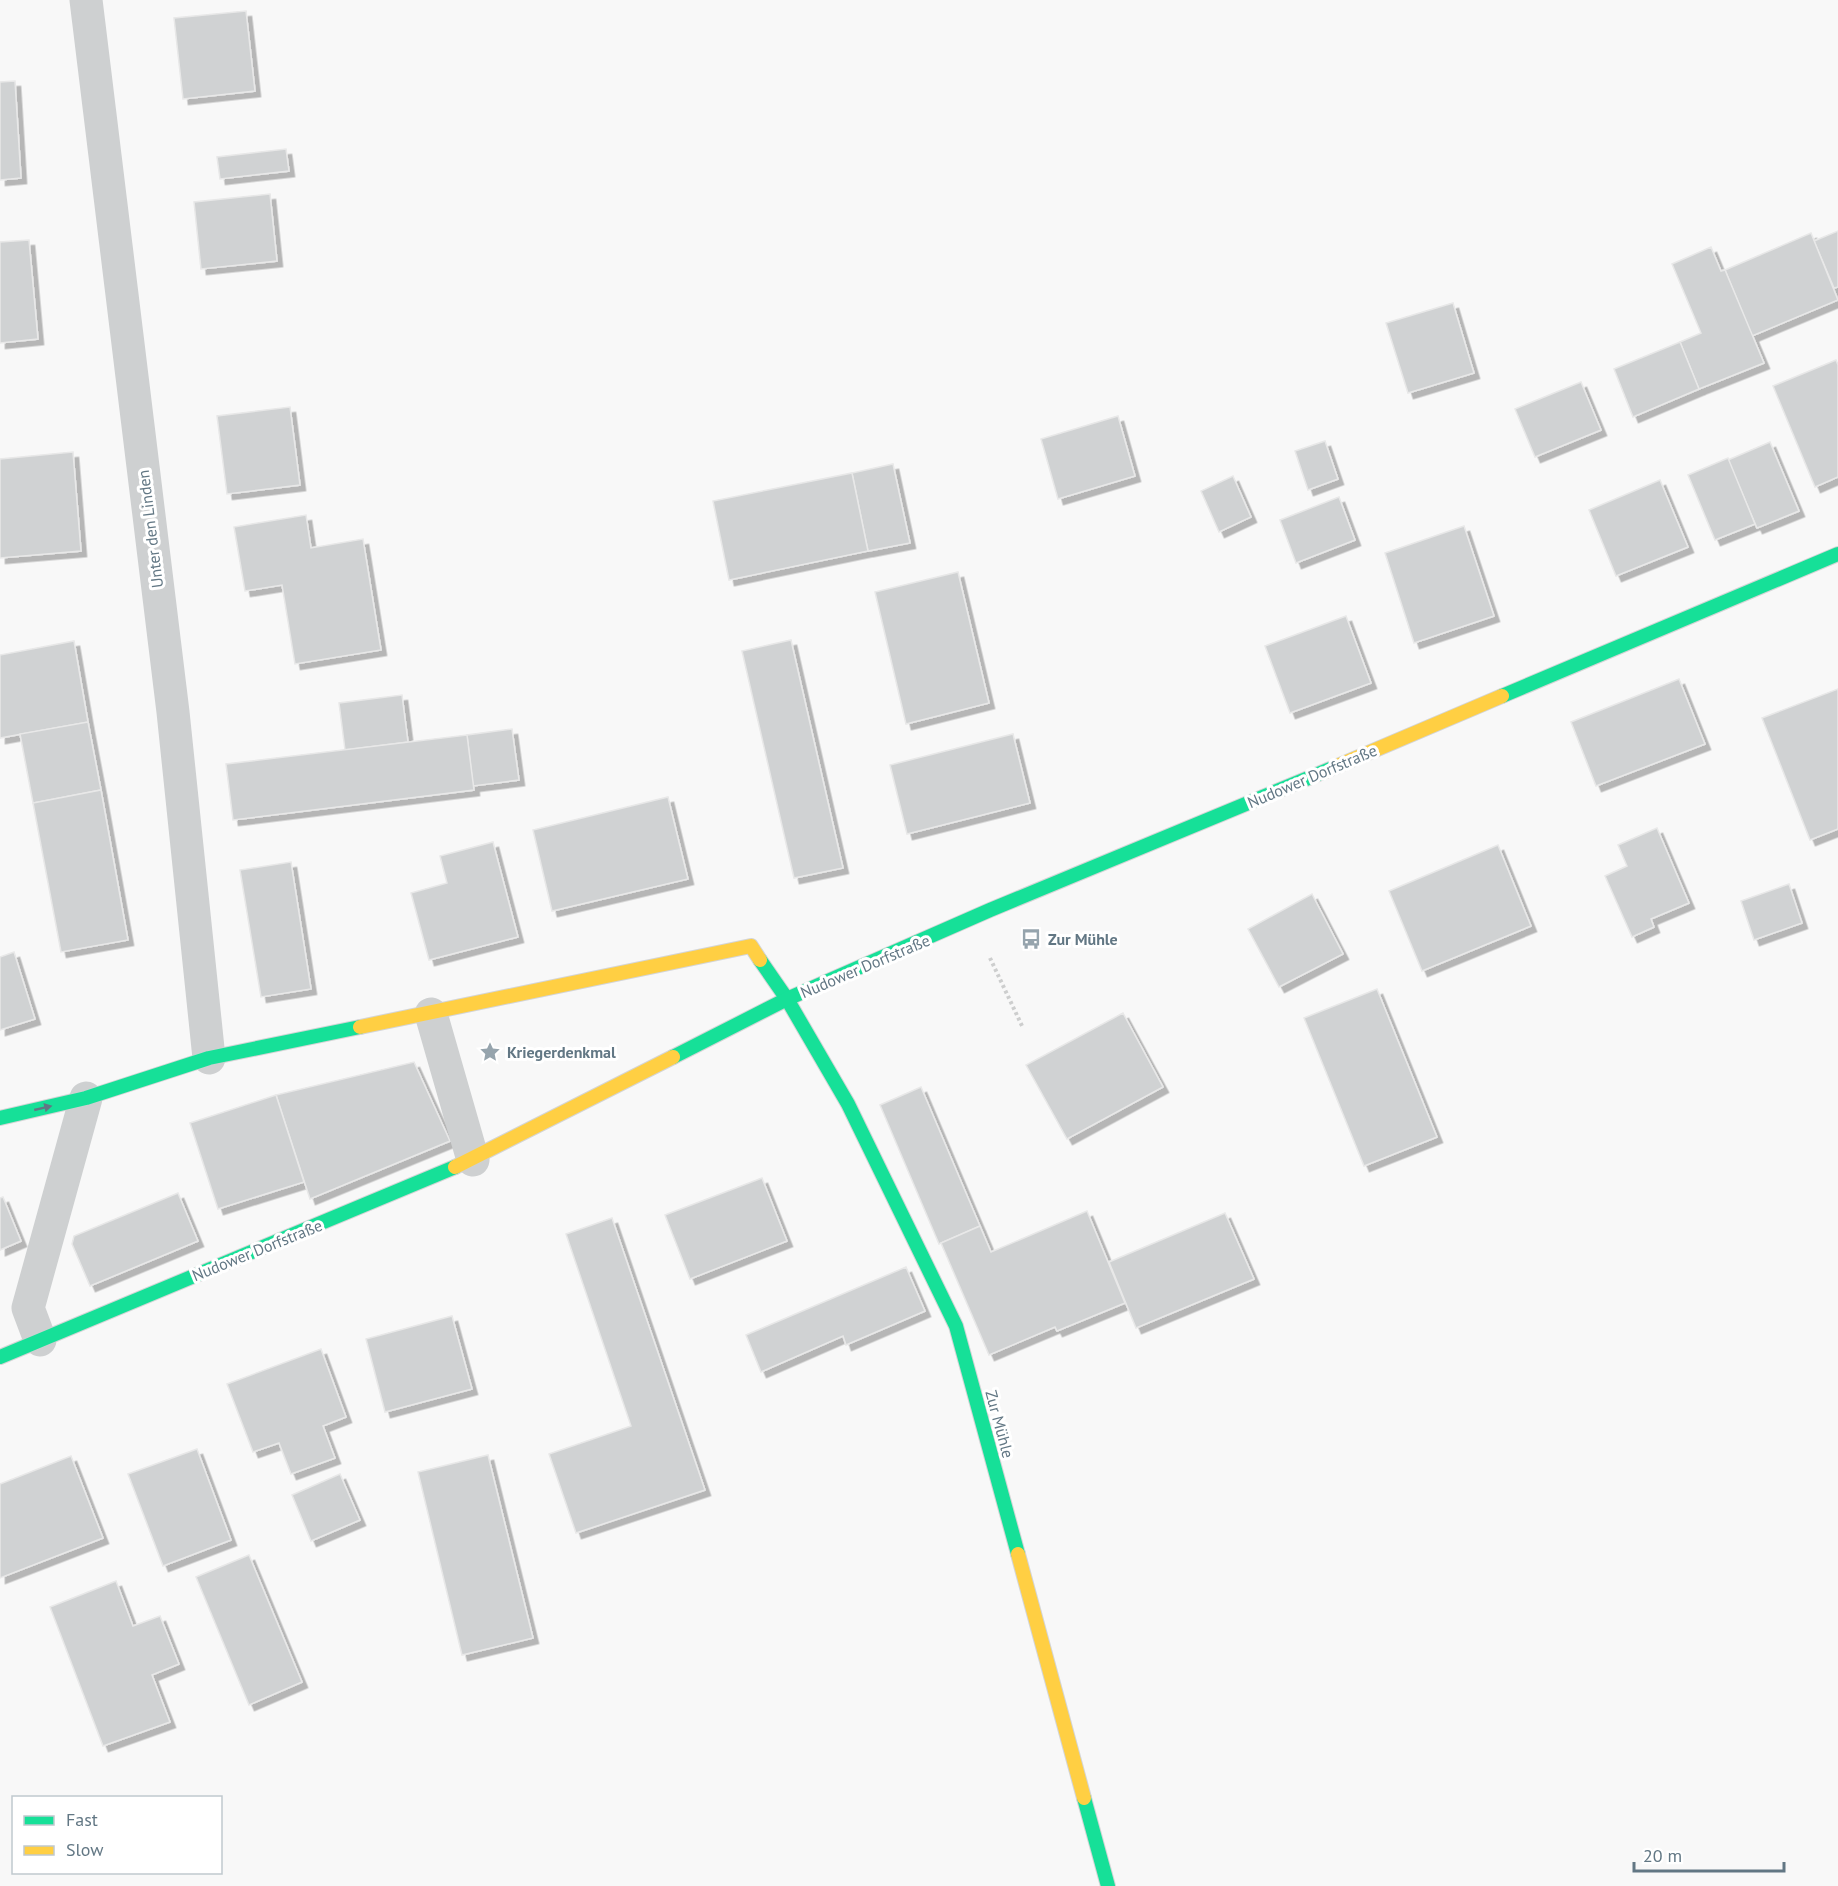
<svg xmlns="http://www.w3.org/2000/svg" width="1838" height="1886" font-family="'PT Sans',sans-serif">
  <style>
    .building { fill: #d0d2d3; stroke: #e8e8e8; stroke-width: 1.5; filter: url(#shadow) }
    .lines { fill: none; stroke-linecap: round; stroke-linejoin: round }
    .fast-casing { stroke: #d4d5d6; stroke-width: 16 }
    .slow-casing { stroke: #d4d5d6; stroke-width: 16 }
    .path { stroke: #cdcece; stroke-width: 4; stroke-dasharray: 3 3; stroke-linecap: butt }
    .street { stroke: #ced0d1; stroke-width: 33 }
    .fast { stroke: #16e098; stroke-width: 14 }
    .slow { stroke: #ffcf43; stroke-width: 14 }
    .oneway { fill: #627784 }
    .labels { text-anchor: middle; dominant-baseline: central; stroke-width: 6; stroke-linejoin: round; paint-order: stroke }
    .street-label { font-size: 16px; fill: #627784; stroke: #fff }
    .poi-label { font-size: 16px; font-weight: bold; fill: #627784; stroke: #fff; text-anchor: start }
  </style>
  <defs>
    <filter id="shadow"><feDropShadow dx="5.5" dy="5.5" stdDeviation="0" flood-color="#0004"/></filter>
  </defs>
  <rect width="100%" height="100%" fill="#f8f8f8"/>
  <g class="building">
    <path d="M246,11L255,91L183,99L174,18Z"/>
    <path d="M15,81L21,178L0,180V82Z"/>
    <path d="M286,149L289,171L220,179L217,157Z"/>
    <path d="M270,194L277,261L201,269L194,202Z"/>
    <path d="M1838,231V287L1834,288L1814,241Z"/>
    <path d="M1811,233L1838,300L1752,336L1725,270Z"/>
    <path d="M29,240L38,339L0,343V242Z"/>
    <path d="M1711,247L1721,271L1725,270L1764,363L1699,389L1680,342L1701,333L1672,264Z"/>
    <path d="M1453,303L1474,373L1408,393L1386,323Z"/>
    <path d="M1680,342L1699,389L1633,417L1614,369Z"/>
    <path d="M1836,360L1838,365V477L1815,487L1773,386Z"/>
    <path d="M1581,382L1601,430L1535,457L1515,409Z"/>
    <path d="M290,407L300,485L227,494L217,416Z"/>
    <path d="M1118,416L1135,476L1058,499L1041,439Z"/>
    <path d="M1325,441L1338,479L1308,490L1295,451Z"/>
    <path d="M1770,442L1799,511L1757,528L1728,460Z"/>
    <path d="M73,452L81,551L0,558V459Z"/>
    <path d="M1728,458L1755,524L1715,540L1688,475Z"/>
    <path d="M893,464L910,543L868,551L852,473Z"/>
    <path d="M852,473L868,551L729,580L713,501Z"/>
    <path d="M1233,476L1251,517L1219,532L1201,491Z"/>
    <path d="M1660,480L1688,547L1616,576L1589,510Z"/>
    <path d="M1339,497L1355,540L1296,563L1280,520Z"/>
    <path d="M306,515L311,548L363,539L381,650L295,664L282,585L245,591L234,527Z"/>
    <path d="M1464,526L1494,616L1414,643L1385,553Z"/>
    <path d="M958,572L989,703L906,724L875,592Z"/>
    <path d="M1346,616L1371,683L1290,713L1265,646Z"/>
    <path d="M791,640L843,868L794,878L742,651Z"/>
    <path d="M74,641L88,722L0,738V655Z"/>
    <path d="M1679,679L1705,744L1596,786L1571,722Z"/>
    <path d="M1838,689V829L1810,840L1762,718Z"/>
    <path d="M402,695L408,742L345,750L339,703Z"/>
    <path d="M88,722L101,790L33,803L20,734Z"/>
    <path d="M512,729L519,780L473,786L467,735Z"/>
    <path d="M1013,734L1030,803L907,834L890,765Z"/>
    <path d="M467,735L474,790L233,820L226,764Z"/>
    <path d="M101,790L128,940L61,952L33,803Z"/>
    <path d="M668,797L688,879L552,911L533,830Z"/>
    <path d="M1657,828L1689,903L1651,919L1654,927L1632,937L1605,876L1627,866L1618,845Z"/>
    <path d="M493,842L518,937L429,960L411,893L447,883L440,856Z"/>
    <path d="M1498,845L1531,926L1422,971L1389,891Z"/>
    <path d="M291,862L311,989L261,997L240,870Z"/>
    <path d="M1789,884L1802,923L1754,940L1741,901Z"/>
    <path d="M1312,894L1343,954L1279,987L1248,929Z"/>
    <path d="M14,952L35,1019L0,1030V957Z"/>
    <path d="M1377,989L1437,1137L1364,1166L1304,1018Z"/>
    <path d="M1123,1013L1163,1087L1067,1139L1026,1065Z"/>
    <path d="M414,1062L450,1141L310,1199L276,1095Z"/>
    <path d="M921,1087L980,1226L939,1244L880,1105Z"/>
    <path d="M276,1095L304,1182L218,1209L190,1123Z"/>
    <path d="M762,1178L787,1241L690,1279L665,1215Z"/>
    <path d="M178,1193L198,1241L90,1286L72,1244L74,1236Z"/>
    <path d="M3,1197L21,1241L0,1250V1198Z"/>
    <path d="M1087,1211L1125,1303L1057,1331L1055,1327L989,1355L941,1243L980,1226L991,1252Z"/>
    <path d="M1225,1213L1254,1279L1136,1328L1109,1262Z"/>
    <path d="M612,1218L705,1490L576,1533L549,1454L631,1426L566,1234Z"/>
    <path d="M906,1267L925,1311L846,1345L843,1336L761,1372L746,1335Z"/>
    <path d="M452,1316L472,1389L385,1412L366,1339Z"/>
    <path d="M321,1349L346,1417L323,1426L335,1458L291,1474L279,1443L253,1452L227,1384Z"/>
    <path d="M197,1449L231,1540L163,1566L128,1474Z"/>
    <path d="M488,1455L533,1638L462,1655L418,1472Z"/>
    <path d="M71,1456L103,1538L0,1578V1484Z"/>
    <path d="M340,1474L360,1520L311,1541L292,1495Z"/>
    <path d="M249,1555L302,1682L249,1705L196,1577Z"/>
    <path d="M116,1581L133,1626L160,1616L179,1664L152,1675L170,1722L103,1746L50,1607Z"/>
  </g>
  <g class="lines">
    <g class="fast-casing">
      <g id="fast">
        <path d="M1502,696L1838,554"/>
        <path d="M760,960L787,999L848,1104L956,1326L1018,1554"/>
        <path d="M673,1057L787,999L990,910L1335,767"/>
        <path d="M0,1118L86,1098L209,1058L360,1027"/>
        <path d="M0,1357L455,1167"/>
        <path d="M1084,1798L1108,1886"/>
      </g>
    </g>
    <g class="slow-casing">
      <g id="slow">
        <path d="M1335,767L1502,696"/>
        <path d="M360,1027L751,946L760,960"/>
        <path d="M455,1167L673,1057"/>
        <path d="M1018,1554L1084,1798"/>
      </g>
    </g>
    <path class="path" d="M990,958L1023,1028"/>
    <g class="street">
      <path d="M86,0L173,712L209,1058"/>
      <path d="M431,1014L473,1160"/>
      <path d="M40,1340L28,1308L86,1098"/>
    </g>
    <use href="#fast" class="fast"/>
    <use href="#slow" class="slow"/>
  </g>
  <defs><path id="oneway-solid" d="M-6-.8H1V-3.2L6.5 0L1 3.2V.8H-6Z" transform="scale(1.5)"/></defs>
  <use class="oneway" href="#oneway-solid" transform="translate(43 1108) rotate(-13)"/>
  <defs>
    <g id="bus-bare" transform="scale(1.62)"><path d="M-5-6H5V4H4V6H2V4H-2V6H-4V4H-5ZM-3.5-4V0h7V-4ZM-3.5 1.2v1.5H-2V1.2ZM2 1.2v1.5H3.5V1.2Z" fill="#96a4ad" stroke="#fff" stroke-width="2.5" paint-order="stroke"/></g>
    <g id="sight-bare" transform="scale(1.62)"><path d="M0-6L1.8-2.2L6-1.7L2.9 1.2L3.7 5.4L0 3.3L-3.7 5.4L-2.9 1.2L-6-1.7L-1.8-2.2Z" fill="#96a4ad" stroke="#fff" stroke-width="2.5" paint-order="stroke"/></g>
  </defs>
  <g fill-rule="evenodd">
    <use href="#bus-bare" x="1031" y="939"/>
    <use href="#sight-bare" x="490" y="1052"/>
  </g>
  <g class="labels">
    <g class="street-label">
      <text transform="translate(150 529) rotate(-97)">Unter den Linden</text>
      <text transform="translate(1312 776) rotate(-23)">Nudower Dorfstraße</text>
      <text transform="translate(865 966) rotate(-23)">Nudower Dorfstraße</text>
      <text transform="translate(257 1250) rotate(-22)">Nudower Dorfstraße</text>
      <text transform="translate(1000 1424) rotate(75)">Zur Mühle</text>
    </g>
    <g class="poi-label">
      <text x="1048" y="939">Zur Mühle</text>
      <text x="507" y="1052">Kriegerdenkmal</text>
    </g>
  </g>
  <rect x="12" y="1796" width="210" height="78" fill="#ffffff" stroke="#c0c9ce" stroke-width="1.5"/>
  <rect x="24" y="1816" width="30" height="9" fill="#16e098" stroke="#c0c9ce" stroke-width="1.5"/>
  <text x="66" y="1826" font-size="18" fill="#627784">Fast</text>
  <rect x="24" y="1846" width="30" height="9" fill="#ffcf43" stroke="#c0c9ce" stroke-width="1.5"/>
  <text x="66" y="1856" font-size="18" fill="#627784">Slow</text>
  <path d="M1634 1862v9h150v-9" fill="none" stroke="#627784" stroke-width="3"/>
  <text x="1643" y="1862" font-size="18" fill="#627784" stroke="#ffffff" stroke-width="4.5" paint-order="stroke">20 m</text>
</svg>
